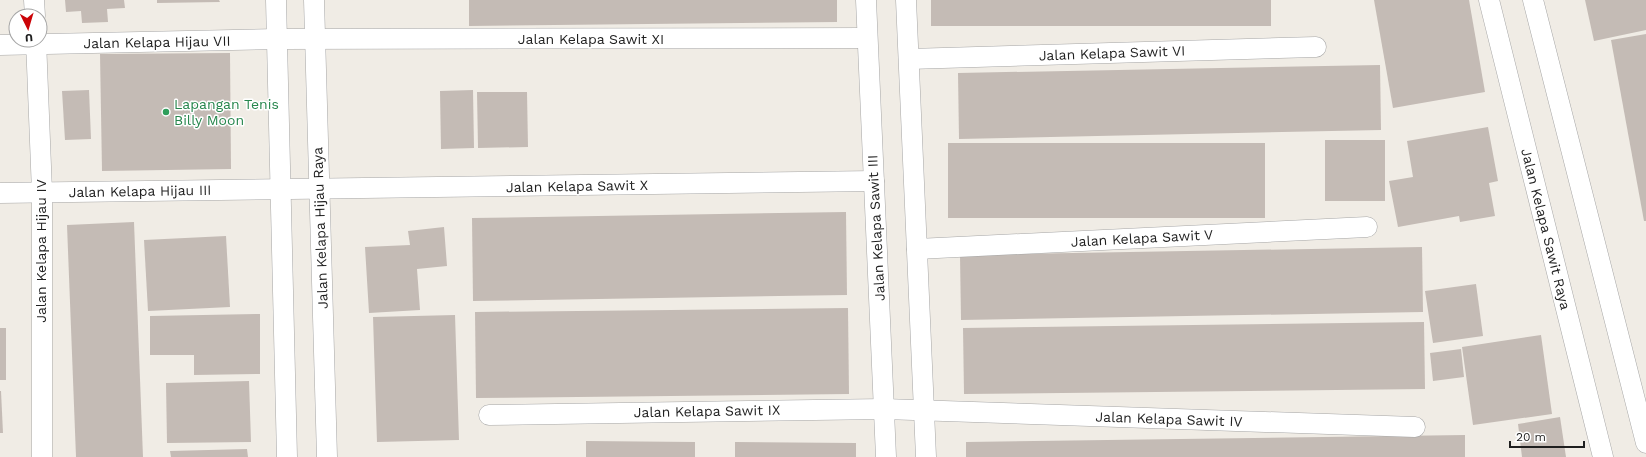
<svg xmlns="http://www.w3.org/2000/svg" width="1646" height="457" font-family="'Work Sans',sans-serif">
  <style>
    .building { fill: #c4bbb5 }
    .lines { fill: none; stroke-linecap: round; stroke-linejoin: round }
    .street-casing { stroke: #a6a6a6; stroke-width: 21 }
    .street { stroke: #fff; stroke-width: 20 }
    .leisure-dot { fill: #2e9e5b; stroke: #fff; stroke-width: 1.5 }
    .labels { text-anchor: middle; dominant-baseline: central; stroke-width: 3; stroke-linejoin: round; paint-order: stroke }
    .street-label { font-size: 14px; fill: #1f1f1f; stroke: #fff }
    .leisure-label { font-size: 14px; fill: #27864d; stroke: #fff; text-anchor: start }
  </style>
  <rect width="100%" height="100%" fill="#f0ece5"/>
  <g class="building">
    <path d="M65,0H124L125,8L107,9L108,22L82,23L81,11L66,12Z"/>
    <path d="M157,0H219L220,2L157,3Z"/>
    <path d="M469,0H837V22L469,26Z"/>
    <rect x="931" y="0" width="340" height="26"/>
    <path d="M1374,0H1469L1485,92L1393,108Z"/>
    <path d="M1585,0H1646V30L1594,41Z"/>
    <path d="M1646,34V221H1644L1611,40Z"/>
    <path d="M230,53L231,169L102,171L100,54Z"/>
    <path d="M1380,65L1381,130L959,139L958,73Z"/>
    <path d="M89,90L91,139L65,140L62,91Z"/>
    <path d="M473,90L474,148L441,149L440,91Z"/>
    <path d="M477,92H527L528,147L478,148Z"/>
    <path d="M1488,127L1498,181L1489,183L1495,216L1460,222L1459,216L1398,227L1389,181L1413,177L1407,141Z"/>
    <rect x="1325" y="140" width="60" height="61"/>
    <rect x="948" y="143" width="317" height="75"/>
    <path d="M846,212L847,295L473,301L472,218Z"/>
    <path d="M134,222L143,457H76L67,225Z"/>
    <path d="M444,227L447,266L417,269L420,310L369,313L365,247L410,245L408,231Z"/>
    <path d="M226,236L230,307L148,311L144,240Z"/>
    <path d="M1422,247L1423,312L961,320L960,255Z"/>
    <path d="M1476,284L1483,336L1433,343L1425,291Z"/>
    <path d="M848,308L849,394L476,398L475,312Z"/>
    <path d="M260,314V374L194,375V355H150V316Z"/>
    <path d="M455,315L459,440L377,442L373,317Z"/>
    <path d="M1424,322L1425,389L964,394L963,328Z"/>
    <rect x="0" y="328" width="6" height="52"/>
    <path d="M1541,335L1552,414L1473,425L1462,347Z"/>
    <path d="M1461,349L1464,377L1433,381L1430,353Z"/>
    <path d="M249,381L251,442L167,443L166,383Z"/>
    <path d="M0,391H1L3,433H0Z"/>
    <path d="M1560,417L1566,457H1522L1518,424Z"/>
    <path d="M1465,435V457H966V442Z"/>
    <path d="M586,441L695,442V457H586Z"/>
    <path d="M735,442L856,443V457H735Z"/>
    <path d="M247,449L248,457H171L170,451Z"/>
  </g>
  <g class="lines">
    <g class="street-casing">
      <g id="street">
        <path d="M34,0L35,16"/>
        <path d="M276,0L287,457"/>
        <path d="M314,0L327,457"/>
        <path d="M866,0L886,457"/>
        <path d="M906,0L926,457"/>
        <path d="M1489,0L1603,457"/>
        <path d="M1533,0L1646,443"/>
        <path d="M36,40L42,192V457"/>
        <path d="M0,45L277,39L867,38"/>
        <path d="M909,59L1316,47"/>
        <path d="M0,193L874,181"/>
        <path d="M917,249L1367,227"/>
        <path d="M489,415L884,409L1415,427"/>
      </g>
    </g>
    <use href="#street" class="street"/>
  </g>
  <circle class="leisure-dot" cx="166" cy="112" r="4"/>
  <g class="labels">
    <g class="street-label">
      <text x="591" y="39">Jalan Kelapa Sawit XI</text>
      <text transform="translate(157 42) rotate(-1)">Jalan Kelapa Hijau VII</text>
      <text transform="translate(1112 53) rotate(-2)">Jalan Kelapa Sawit VI</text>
      <text transform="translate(577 186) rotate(-1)">Jalan Kelapa Sawit X</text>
      <text transform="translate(140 191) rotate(-1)">Jalan Kelapa Hijau III</text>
      <text transform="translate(320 228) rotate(-92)">Jalan Kelapa Hijau Raya</text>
      <text transform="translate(876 228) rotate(-93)">Jalan Kelapa Sawit III</text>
      <text transform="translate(1546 229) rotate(76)">Jalan Kelapa Sawit Raya</text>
      <text transform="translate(1142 238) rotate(-3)">Jalan Kelapa Sawit V</text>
      <text transform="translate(41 251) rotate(-90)">Jalan Kelapa Hijau IV</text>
      <text transform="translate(707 411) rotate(-1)">Jalan Kelapa Sawit IX</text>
      <text transform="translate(1169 419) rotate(2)">Jalan Kelapa Sawit IV</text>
    </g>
    <g class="leisure-label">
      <text x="174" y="104">Lapangan Tenis<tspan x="174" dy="16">Billy Moon</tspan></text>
    </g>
  </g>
  <g transform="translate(28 28) rotate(175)"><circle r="19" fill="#ffffff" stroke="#a5a5a5"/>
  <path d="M0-3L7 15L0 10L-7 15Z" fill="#cb0307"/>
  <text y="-6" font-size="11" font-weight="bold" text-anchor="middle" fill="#1f1f1f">U</text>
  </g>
  <path d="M1510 441v6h74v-6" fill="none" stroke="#1f1f1f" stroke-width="2"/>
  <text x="1516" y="441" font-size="12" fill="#1f1f1f" stroke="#ffffff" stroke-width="3" paint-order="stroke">20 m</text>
</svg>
